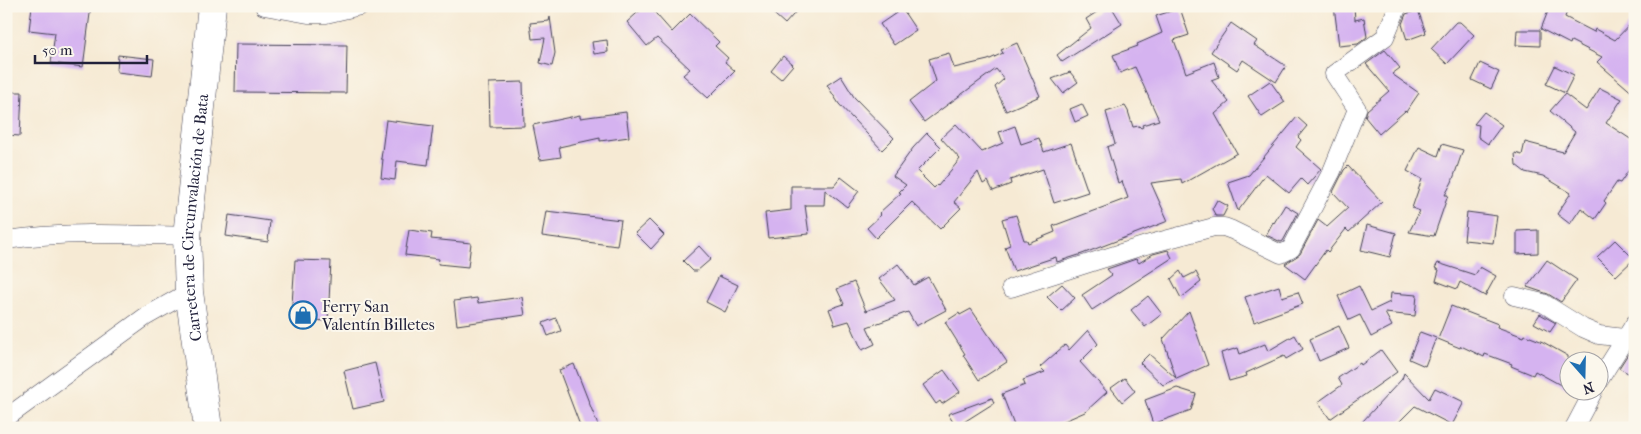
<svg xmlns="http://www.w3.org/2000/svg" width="1641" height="434" font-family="'IM FELL French Canon',serif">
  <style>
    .building { fill: #d5b3f0 }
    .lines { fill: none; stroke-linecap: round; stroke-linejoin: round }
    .minor-casing { stroke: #424052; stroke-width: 19 }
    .primary-casing { stroke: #424052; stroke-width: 29 }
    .minor { stroke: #fff; stroke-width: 18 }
    .primary { stroke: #fff; stroke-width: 28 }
    .labels { text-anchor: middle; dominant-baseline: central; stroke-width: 4; stroke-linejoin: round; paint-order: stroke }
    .street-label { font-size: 16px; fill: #22223b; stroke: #fbf7ec }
    .poi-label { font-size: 16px; fill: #22223b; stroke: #fbf7ec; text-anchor: start }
  </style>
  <rect width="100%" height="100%" fill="#fbf7ec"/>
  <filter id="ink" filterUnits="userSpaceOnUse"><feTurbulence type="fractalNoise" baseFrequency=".02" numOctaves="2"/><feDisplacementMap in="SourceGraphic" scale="10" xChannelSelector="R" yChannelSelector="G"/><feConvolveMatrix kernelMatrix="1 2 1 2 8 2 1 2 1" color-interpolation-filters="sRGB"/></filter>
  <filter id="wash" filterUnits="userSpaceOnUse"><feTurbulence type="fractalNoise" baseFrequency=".0096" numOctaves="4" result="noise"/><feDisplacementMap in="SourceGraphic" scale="20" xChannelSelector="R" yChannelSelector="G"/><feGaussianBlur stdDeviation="1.12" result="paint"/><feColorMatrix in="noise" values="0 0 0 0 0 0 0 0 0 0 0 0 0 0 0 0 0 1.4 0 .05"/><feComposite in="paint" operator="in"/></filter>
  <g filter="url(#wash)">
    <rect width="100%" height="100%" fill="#f6ead4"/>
    <g id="blocks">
      <g class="building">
        <path d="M32,6H91L83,67L51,63L55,33L29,30Z"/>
        <path d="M645,6H649L672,32L690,14L719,42L715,46L728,58L725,62L735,71L708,98L683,75L690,69L657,38L647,46L627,22Z"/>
        <path d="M765,6H801L785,24Z"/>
        <path d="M1106,6H1111L1122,24L1062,62L1057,55L1091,28L1086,19Z"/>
        <path d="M1334,6H1354L1355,20L1364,18L1367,37L1358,44L1339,46Z"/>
        <path d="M1550,6H1569L1565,17L1594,32L1595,29L1615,40L1635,19V95L1597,62L1602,57L1571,41L1570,44L1541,29Z"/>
        <path d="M1180,8L1189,35L1174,40L1186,73L1214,62L1219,77L1211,80L1229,102L1215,114L1237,153L1182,184L1181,179L1151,183L1168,221L1082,254L1057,262L1056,257L1014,271L1005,247L1010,245L1002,219L1016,215L1024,240H1027L1028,243L1055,232L1053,226L1128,198L1122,181L1118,183L1107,147L1115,144L1106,112L1125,106L1128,111L1133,127L1139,126L1141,128L1143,127L1142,125L1159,120L1135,67L1120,73L1113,55L1138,46L1137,44L1162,33L1156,16Z"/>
        <path d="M902,9L916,30L894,45L880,24Z"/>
        <path d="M1418,10L1426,33L1407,40L1402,24L1406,14Z"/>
        <path d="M550,17L555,53L552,66L540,63L545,38L532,39L530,23L549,21Z"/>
        <path d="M1456,22H1460L1474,35L1447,64L1431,49Z"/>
        <path d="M1231,23L1257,41L1254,45L1286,66L1276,82L1243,60L1237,70L1211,52Z"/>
        <path d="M1517,30H1540V46L1516,45Z"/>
        <path d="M607,40L608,52L594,54L592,42Z"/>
        <path d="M1017,43L1040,96L1006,111L995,87L1004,79L996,69L924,122L909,102L936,81L929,59L949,53L954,68L988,60L1003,53L1001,50Z"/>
        <path d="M236,44L347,45L346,93L235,92Z"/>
        <path d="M1385,50L1400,68L1392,74L1419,93L1406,112L1405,111L1379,134L1365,117L1367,110L1389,91L1366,64Z"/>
        <path d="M118,55L154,59L152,76L117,72Z"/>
        <path d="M783,56L793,65L781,79L771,71Z"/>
        <path d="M1480,63L1499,72L1491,89L1472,80Z"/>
        <path d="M1555,66L1574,75L1565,93L1546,84Z"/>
        <path d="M1070,72L1078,82L1063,93L1052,79Z"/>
        <path d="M841,76L854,97L894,138L882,150L839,104L827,85Z"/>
        <path d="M1270,81L1285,102L1262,117L1248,96Z"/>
        <path d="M523,82L524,126L490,127L489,83Z"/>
        <path d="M1600,88L1622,99L1606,123L1635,142V161L1620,183L1617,182L1604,201L1606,203L1595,219L1581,208L1570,224L1557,214L1571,193L1543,176L1525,172L1516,165L1515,153L1522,155L1525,142L1563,152L1575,132L1550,111L1565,94L1586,110Z"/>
        <path d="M6,92H22L20,136L6,135Z"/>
        <path d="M1082,104L1088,116L1075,122L1070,109Z"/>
        <path d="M626,112L629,137L600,141V138L559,147L561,157L540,160L533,125L580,115V118Z"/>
        <path d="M1484,112L1502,125L1488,144L1478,137L1479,125L1474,124Z"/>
        <path d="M1297,117L1307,126L1298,137L1301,140L1296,147L1321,169L1307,185L1301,179L1289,193L1266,174L1238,211L1228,182L1249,175Z"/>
        <path d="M386,120L433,126L428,165L397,161L395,180L381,178L383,159H381Z"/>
        <path d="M956,124L982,152L1003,143L999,132L1015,126L1021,144L1039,138L1044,152L1071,143L1088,192L1054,203L1043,169L1010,180L1011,184L993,191L988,181L983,184L978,172L954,202L961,208L940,229L912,202L876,238L867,228L881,215L879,213L901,193L899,192L906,185L893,176L913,148L927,133L941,147L917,171L934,188L937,185L938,186L960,159L941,138Z"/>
        <path d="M1442,144L1463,150L1452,182L1445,195H1448L1434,236L1409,232L1420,211L1412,208L1422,179L1407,171L1419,147L1438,156Z"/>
        <path d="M1348,166L1382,202L1349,232L1346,229L1328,252L1326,250L1305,279L1285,264L1300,254L1318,220L1327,227L1348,208L1333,192L1344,170Z"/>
        <path d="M841,177L859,191L847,207L825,190L824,205H805L809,234L768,238L765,213L791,210V186H834Z"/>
        <path d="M1217,200L1228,206L1223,216H1216L1212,209Z"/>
        <path d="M1285,205L1298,213L1283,241L1281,242L1266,235L1273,222L1274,223Z"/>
        <path d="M546,211L621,220L617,246L542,236Z"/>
        <path d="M1467,212L1497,216L1493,243L1464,240Z"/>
        <path d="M229,215L270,221L268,242L226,236Z"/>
        <path d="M649,220L664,235L651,249L635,233Z"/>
        <path d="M1367,225L1396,233L1390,257L1361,250Z"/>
        <path d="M409,230L432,233L431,239L471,243L468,267L438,264L439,259L405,255Z"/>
        <path d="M1538,230V253L1517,254V231Z"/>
        <path d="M1615,240L1634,259L1616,276L1597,257Z"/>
        <path d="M699,246L711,259L697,271H693L683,261Z"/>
        <path d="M1168,250L1172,258L1092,310L1082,295L1112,275L1107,269L1136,259L1139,263L1153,254Z"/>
        <path d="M295,260L331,261L328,321L291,319Z"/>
        <path d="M1547,260L1577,280L1561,302L1548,294L1527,287Z"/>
        <path d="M1438,263L1475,275L1480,267L1496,276L1485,296L1460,282L1457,289L1436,281L1439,270L1435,268Z"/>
        <path d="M898,264L914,285L928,277L946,310L916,326L908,312L867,327L875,344L862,350L849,321L835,325L829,309L844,304L837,289L854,282L866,311L895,300L879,279Z"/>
        <path d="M1180,271L1184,278L1196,272L1201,282L1181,298L1171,279Z"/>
        <path d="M719,276L738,285L725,312L706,302Z"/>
        <path d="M1062,284L1075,298L1061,311L1047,297Z"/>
        <path d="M1279,286L1282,297L1298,292L1303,304L1254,322L1245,297Z"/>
        <path d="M1359,286L1371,311L1390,302L1391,293L1417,295L1415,316L1385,313L1392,326L1371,337L1360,315L1349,320L1338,296Z"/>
        <path d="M1148,296L1162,314L1145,327L1131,310Z"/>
        <path d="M522,297L525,315L457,325L454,301L477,298L478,303Z"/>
        <path d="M1451,306L1498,324L1497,327L1524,337L1525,335L1543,342L1568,356V389L1535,371L1533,375L1511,366L1512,364L1485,354L1484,357L1461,346L1460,348L1438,339Z"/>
        <path d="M971,309L1007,362L979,380L963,355L965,354L945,322L959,313L960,315Z"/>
        <path d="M1189,311L1208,365L1163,385L1140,363L1149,354L1176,378L1163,339Z"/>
        <path d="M1540,314L1556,323L1550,332L1534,323Z"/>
        <path d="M556,318L561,331L548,336L543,323Z"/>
        <path d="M1339,326L1349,348L1319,361L1310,339Z"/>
        <path d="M1088,330L1098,344L1080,362L1107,392L1085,412L1048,428H1015L1002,394L1025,385L1023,380L1045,372L1040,367L1065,345L1069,350Z"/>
        <path d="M1420,332L1436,338L1425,366L1409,359Z"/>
        <path d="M1295,335L1303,349L1286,359L1284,356L1246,373L1247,376L1229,381L1221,353L1238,348L1240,354L1265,344L1268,351Z"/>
        <path d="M1635,343V377L1619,368Z"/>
        <path d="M1381,350L1397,372L1330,419L1318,402L1342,385L1338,378L1360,363L1361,365Z"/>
        <path d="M375,363L384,402L353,409L344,371Z"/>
        <path d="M574,364L599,428H581L559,370Z"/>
        <path d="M944,370L960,392L942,404L940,401L936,404L923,385Z"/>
        <path d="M1404,373L1429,399L1435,388L1464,402L1452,425L1415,406L1393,428H1368L1362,422L1402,379Z"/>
        <path d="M1125,378L1135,391L1122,402L1111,388Z"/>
        <path d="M1177,388L1196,394L1191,410L1153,424L1145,400Z"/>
        <path d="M992,398L994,403L956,427L948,414Z"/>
      </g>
    </g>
  </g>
  <g filter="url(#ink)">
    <use href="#blocks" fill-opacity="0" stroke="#424052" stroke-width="1"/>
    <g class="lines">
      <g class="minor-casing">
        <g id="minor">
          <path d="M264,6L308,14H326L360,6"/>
          <path d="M6,240C66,231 127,234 187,236"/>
          <path d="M1011,288L1146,245L1214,227H1224L1232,230L1281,254L1291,249L1332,171L1357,109L1334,74L1385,37L1398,6"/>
          <path d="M1514,296L1543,303L1583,328L1599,335L1624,338"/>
          <path d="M1598,382L1635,323"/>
          <path d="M6,418L145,317L189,292"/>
          <path d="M1574,428L1593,392"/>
        </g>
      </g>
      <g class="primary-casing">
        <g id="primary">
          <path id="s1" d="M208,428L189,292L187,236L212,6"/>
        </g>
      </g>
      <use href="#minor" class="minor"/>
      <use href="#primary" class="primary"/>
    </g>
  </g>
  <defs>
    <g id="shop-ring" transform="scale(1.4375)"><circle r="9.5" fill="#fbf7ec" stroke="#1f6fb2" stroke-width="1.5"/><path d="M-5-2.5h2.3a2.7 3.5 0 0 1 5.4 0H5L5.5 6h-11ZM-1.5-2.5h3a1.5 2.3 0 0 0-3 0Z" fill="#1f6fb2"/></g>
  </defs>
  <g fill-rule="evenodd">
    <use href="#shop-ring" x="303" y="315"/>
  </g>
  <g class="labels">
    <g class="street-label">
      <text stroke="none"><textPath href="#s1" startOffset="212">Carretera de Circunvalación de Bata</textPath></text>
    </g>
    <g class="poi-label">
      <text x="322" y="306">Ferry San<tspan x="322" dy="18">Valentín Billetes</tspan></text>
    </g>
  </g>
  <rect width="1641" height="434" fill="none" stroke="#fbf7ec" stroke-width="25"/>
  <g transform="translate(1584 376) rotate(160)"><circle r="24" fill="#fbf7ec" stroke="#a4a2a5"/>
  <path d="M0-4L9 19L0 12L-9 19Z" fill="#1f6fb2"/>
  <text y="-8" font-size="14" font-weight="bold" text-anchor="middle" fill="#22223b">N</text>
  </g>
  <path d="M35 55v8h112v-8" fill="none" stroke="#22223b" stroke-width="2.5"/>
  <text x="42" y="55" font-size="15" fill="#22223b" stroke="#fbf7ec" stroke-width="4" paint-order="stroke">50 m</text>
</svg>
